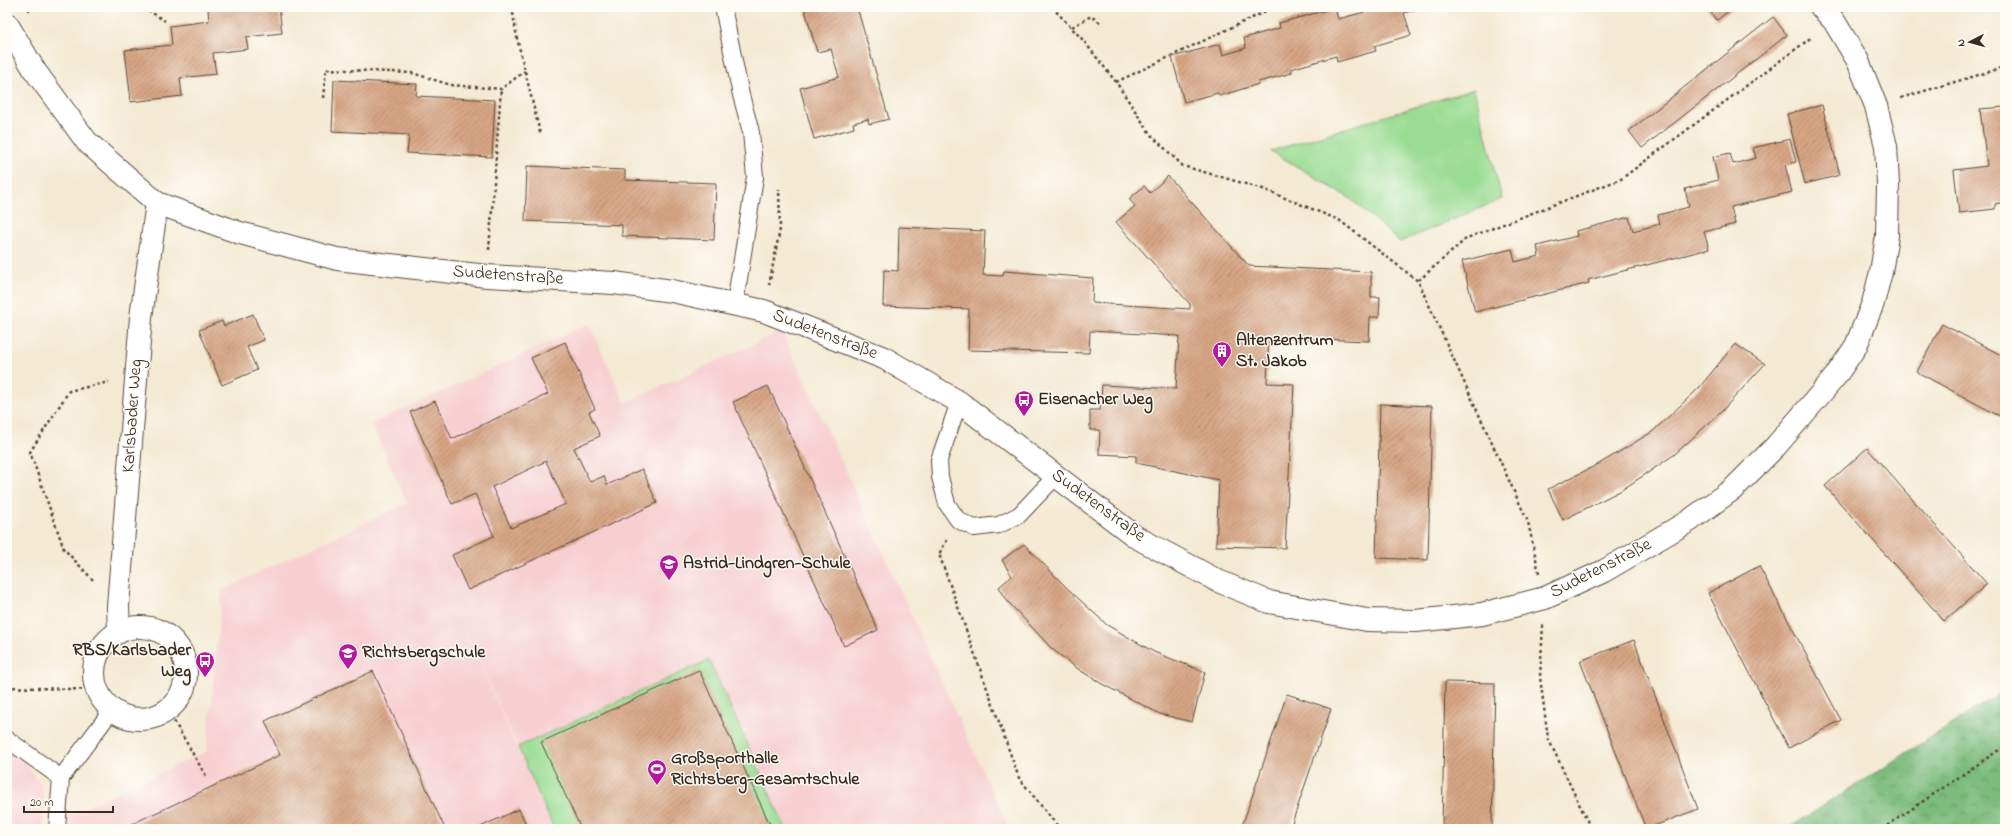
<svg xmlns="http://www.w3.org/2000/svg" width="2012" height="836" font-family="'Indie Flower',sans-serif">
  <style>
    .built { fill: #f7cfd1 }
    .green { fill: #9adc93; stroke: #6a8358 }
    .forest { fill: url(#forest-crowns); stroke: #5b734e }
    .building { fill: url(#building-hatch); fill-rule: evenodd }
    .lines { fill: none; stroke-linecap: round; stroke-linejoin: round }
    .service-casing { stroke: #574739; stroke-width: 18 }
    .minor-casing { stroke: #574739; stroke-width: 24 }
    .path { stroke: #574739; stroke-width: 2.5; stroke-dasharray: 3 3; stroke-linecap: butt }
    .service { stroke: #fff; stroke-width: 16 }
    .minor { stroke: #fff; stroke-width: 22 }
    .labels { text-anchor: middle; dominant-baseline: central; stroke-width: 3; stroke-linejoin: round; paint-order: stroke }
    .street-label { font-size: 18px; fill: #3b2a1e; stroke: #fdfcf7 }
    .poi-label { font-size: 18px; font-weight: bold; fill: #3b2a1e; stroke: #fdfcf7; text-anchor: start }
  </style>
  <defs>
    <pattern id="forest-crowns" width="20" height="18" patternUnits="userSpaceOnUse"><rect width="20" height="18" fill="#7bbc7d"/><path d="M2 6a3 3 0 1 1 6 0M12 15a3 3 0 1 1 6 0" fill="none" stroke="#696"/></pattern>
    <pattern id="building-hatch" width="6" height="6" patternUnits="userSpaceOnUse"><rect width="6" height="6" fill="#d7a685"/><path d="M-1 1l2-2M0 6l6-6M5 7l2-2" fill="none" stroke="#b0876c"/></pattern>
  </defs>
  <rect width="100%" height="100%" fill="#fdfcf7"/>
  <filter id="ink" filterUnits="userSpaceOnUse"><feTurbulence type="fractalNoise" baseFrequency=".025" numOctaves="2"/><feDisplacementMap in="SourceGraphic" scale="8" xChannelSelector="R" yChannelSelector="G"/><feConvolveMatrix kernelMatrix="1 2 1 2 8 2 1 2 1" color-interpolation-filters="sRGB"/></filter>
  <filter id="wash" filterUnits="userSpaceOnUse"><feTurbulence type="fractalNoise" baseFrequency=".012" numOctaves="4" result="noise"/><feDisplacementMap in="SourceGraphic" scale="16" xChannelSelector="R" yChannelSelector="G"/><feGaussianBlur stdDeviation="0.9" result="paint"/><feColorMatrix in="noise" values="0 0 0 0 0 0 0 0 0 0 0 0 0 0 0 0 0 1.4 0 .05"/><feComposite in="paint" operator="in"/></filter>
  <g filter="url(#wash)">
    <rect width="100%" height="100%" fill="#f4e9d2"/>
    <g class="built">
      <path d="M589,324L625,403L782,331L1009,829H786L709,660L518,747L446,588L553,829H70L65,817L207,751L222,590L407,503L371,424Z"/>
      <path d="M7,747L24,760L42,787L44,801L43,829H7Z"/>
    </g>
    <g class="green">
      <path d="M1474,89L1502,199L1400,242L1351,199L1271,151Z"/>
      <path d="M709,660L786,829H554L518,747Z"/>
    </g>
    <path class="forest" d="M2005,690V829H1787Z"/>
    <g id="blocks">
      <g class="building">
        <path d="M224,7H279L282,33L246,37L248,49L213,53L216,74L180,78L182,96L131,102L125,50L172,45L170,26L209,21L208,9Z"/>
        <path d="M804,7H857L889,119L869,124L868,119L853,123L854,128L814,139L800,88L839,77L831,49L817,52Z"/>
        <path d="M1364,7H1424L1404,13L1411,35L1374,46L1376,51L1337,62L1336,56L1291,69L1292,73L1258,82L1259,84L1219,96L1218,93L1184,102L1172,57L1220,44L1223,55L1246,48L1244,38L1280,28L1279,23L1335,8L1338,19L1365,12Z"/>
        <path d="M1706,7H1734L1717,20Z"/>
        <path d="M1773,17L1787,35L1642,148L1629,131Z"/>
        <path d="M334,80L417,84L416,96L495,100L492,157L407,153L409,135L332,131Z"/>
        <path d="M1822,105L1840,175L1805,184L1787,114Z"/>
        <path d="M2005,107V202L1995,204V209L1959,213L1954,170L1987,166L1980,109Z"/>
        <path d="M1790,139L1796,162L1785,165L1792,192L1731,207L1735,224L1704,232L1709,249L1588,280L1589,283L1475,312L1462,261L1512,249L1515,262L1539,256L1537,246L1577,236L1576,231L1629,217L1633,231L1660,224L1658,215L1689,207L1685,189L1718,180L1713,157L1730,153L1733,164L1756,158L1753,148Z"/>
        <path d="M527,166L625,170V180L716,183L714,240L622,236V225L525,221Z"/>
        <path d="M1168,176L1249,266L1371,272V297H1380L1379,317H1370L1369,341L1269,337L1267,383L1294,384L1285,548L1216,546L1219,480L1136,463V456L1099,454L1100,430H1090V410H1100L1102,385L1176,389L1179,336L1090,331L1089,353L968,350L969,309L883,306L884,270L898,271L899,227L985,231L983,275L1003,276L1004,271L1093,278L1092,303L1190,309V304L1116,222L1135,206L1129,199L1144,186L1150,193Z"/>
        <path d="M253,314L264,340L247,347L257,370L222,385L199,330L222,321L224,326Z"/>
        <path d="M1942,324L2005,357V419L1917,372Z"/>
        <path d="M565,342L595,409L589,412L600,436L574,448L590,482L604,476L607,485L642,469L657,503L468,590L452,555L494,536L475,494L452,504L410,412L435,401L452,439L548,394L531,358ZM546,461L566,504L511,528L492,487Z"/>
        <path d="M1735,344L1765,364L1720,413L1675,454L1649,472L1620,491L1563,520L1548,489L1599,464L1652,432L1698,389Z"/>
        <path d="M768,386L878,630L844,646L733,402Z"/>
        <path d="M1380,404L1432,406L1428,560L1376,558Z"/>
        <path d="M1867,448L1987,584L1944,621L1825,486Z"/>
        <path d="M1024,544L1067,588L1107,625L1154,652L1205,672L1192,722L1160,714L1102,684L1078,669L1052,649L1030,625L1008,602L999,587L1012,576L1002,560Z"/>
        <path d="M1759,566L1841,720L1789,748L1708,593Z"/>
        <path d="M1634,640L1698,809L1646,829L1580,661Z"/>
        <path d="M699,670L772,829H581L541,742Z"/>
        <path d="M373,671L445,829H121L280,755L265,721Z"/>
        <path d="M1445,682L1495,683L1492,829H1442Z"/>
        <path d="M1287,694L1331,709L1290,829H1241Z"/>
        <path d="M519,809L528,829H476Z"/>
      </g>
    </g>
  </g>
  <g filter="url(#ink)">
    <use href="#blocks" fill-opacity="0" stroke="#574739" stroke-width="1"/>
    <g class="lines">
      <g class="service-casing">
        <g id="service">
          <path d="M723,7L741,95L751,132L755,177L735,304"/>
          <path d="M959,402L939,460L940,477L947,504L958,520L974,528L999,525L1019,515L1055,477"/>
          <path d="M7,739L61,778L57,829"/>
          <path d="M61,778L112,710"/>
        </g>
      </g>
      <g class="minor-casing">
        <g id="minor">
          <path d="M7,24L35,71L87,142L157,203L240,233L337,259L487,276L614,283L672,291L764,311L884,358L959,402L1136,537L1218,581L1269,602L1367,620L1416,621L1482,614L1545,598L1604,571L1689,521L1733,489L1776,446L1835,377L1856,346L1873,303L1881,272L1887,236L1888,184L1886,146L1876,106L1858,61L1834,21L1821,7"/>
          <circle cx="140" cy="673" r="46"/>
          <path d="M119,631L118,606L141,317L157,203"/>
        </g>
      </g>
      <g class="path">
        <path d="M143,7L165,21"/>
        <path d="M512,7L517,38L540,133"/>
        <path d="M1052,7L1083,40L1116,82L1151,135L1183,166L1263,189L1339,220L1418,281"/>
        <path d="M28,10L37,7"/>
        <path d="M1072,27L1091,16L1102,24"/>
        <path d="M1116,82L1275,7"/>
        <path d="M323,98L326,69L412,73L451,85L501,89L525,71"/>
        <path d="M1901,98L2005,67"/>
        <path d="M489,250L501,89"/>
        <path d="M769,285L780,229L779,189"/>
        <path d="M947,540L939,554L1019,778L1060,829"/>
        <path d="M1539,573L1528,522L1418,281L1467,238L1621,179L1812,37"/>
        <path d="M93,580L64,549L30,452L69,391L109,382"/>
        <path d="M1543,625L1540,677L1548,738L1591,829"/>
        <path d="M7,687L97,690"/>
        <path d="M168,711L206,776"/>
        <path d="M1882,829L2005,746"/>
      </g>
      <use href="#service" class="service"/>
      <use href="#minor" class="minor"/>
    </g>
  </g>
  <defs>
    <g id="building-pin" transform="scale(1)"><path d="M0 17L-7.5 6A9.5 9.5 0 1 1 7.5 6Z" fill="#b5179e" stroke="#fdfcf7"/><path d="M-4-6H4V6H1V3H-1V6H-4ZM-2.5-4.3h1.7v1.8h-1.7ZM.8-4.3h1.7v1.8H.8ZM-2.5-1h1.7V.8h-1.7ZM.8-1h1.7V.8H.8Z" fill="#fff"/></g>
    <g id="bus-pin" transform="scale(1)"><path d="M0 17L-7.5 6A9.5 9.5 0 1 1 7.5 6Z" fill="#b5179e" stroke="#fdfcf7"/><path d="M-5-6H5V4H4V6H2V4H-2V6H-4V4H-5ZM-3.5-4V0h7V-4ZM-3.5 1.2v1.5H-2V1.2ZM2 1.2v1.5H3.5V1.2Z" fill="#fff"/></g>
    <g id="school-pin" transform="scale(1)"><path d="M0 17L-7.5 6A9.5 9.5 0 1 1 7.5 6Z" fill="#b5179e" stroke="#fdfcf7"/><path d="M0-5L7-2L0 1L-7-2ZM-4 1L0 2.5L4 1V4Q0 6-4 4Z" fill="#fff"/></g>
    <g id="stadium-pin" transform="scale(1)"><path d="M0 17L-7.5 6A9.5 9.5 0 1 1 7.5 6Z" fill="#b5179e" stroke="#fdfcf7"/><path d="M0-5a6.5 5 0 1 0 0 10a6.5 5 0 1 0 0-10ZM-3.5-1.8h7v3.6h-7Z" fill="#fff"/></g>
  </defs>
  <g fill-rule="evenodd">
    <use href="#building-pin" x="1222" y="351"/>
    <use href="#bus-pin" x="1024" y="400"/>
    <use href="#school-pin" x="669" y="564"/>
    <use href="#school-pin" x="348" y="653"/>
    <use href="#bus-pin" x="205" y="661"/>
    <use href="#stadium-pin" x="657" y="769"/>
  </g>
  <g class="labels">
    <g class="street-label">
      <text transform="translate(508 276) rotate(4)">Sudetenstraße</text>
      <text transform="translate(825 335) rotate(21)">Sudetenstraße</text>
      <text transform="translate(133 416) rotate(-86)">Karlsbader Weg</text>
      <text transform="translate(1098 506) rotate(36)">Sudetenstraße</text>
      <text transform="translate(1601 569) rotate(-27)">Sudetenstraße</text>
    </g>
    <g class="poi-label">
      <text x="1236" y="341">Altenzentrum<tspan x="1236" dy="21">St. Jakob</tspan></text>
      <text x="1038" y="400">Eisenacher Weg</text>
      <text x="683" y="564">Astrid-Lindgren-Schule</text>
      <text x="191" y="651" text-anchor="end">RBS/Karlsbader<tspan x="191" dy="21">Weg</tspan></text>
      <text x="362" y="653">Richtsbergschule</text>
      <text x="671" y="759">Großsporthalle<tspan x="671" dy="21">Richtsberg-Gesamtschule</tspan></text>
    </g>
  </g>
  <rect width="2012" height="836" fill="none" stroke="#fdfcf7" stroke-width="24"/>
  <g transform="translate(1970 42) rotate(264)" stroke="#fdfcf7" stroke-width="3" paint-order="stroke">
  <path d="M0-3L7 15L0 10L-7 15Z" fill="#3b2a1e"/>
  <text y="-6" font-size="11" font-weight="bold" text-anchor="middle" fill="#3b2a1e">N</text>
  </g>
  <path d="M24 806v6h89v-6" fill="none" stroke="#3b2a1e" stroke-width="2"/>
  <text x="30" y="806" font-size="12" fill="#3b2a1e" stroke="#fdfcf7" stroke-width="3" paint-order="stroke">20 m</text>
</svg>
